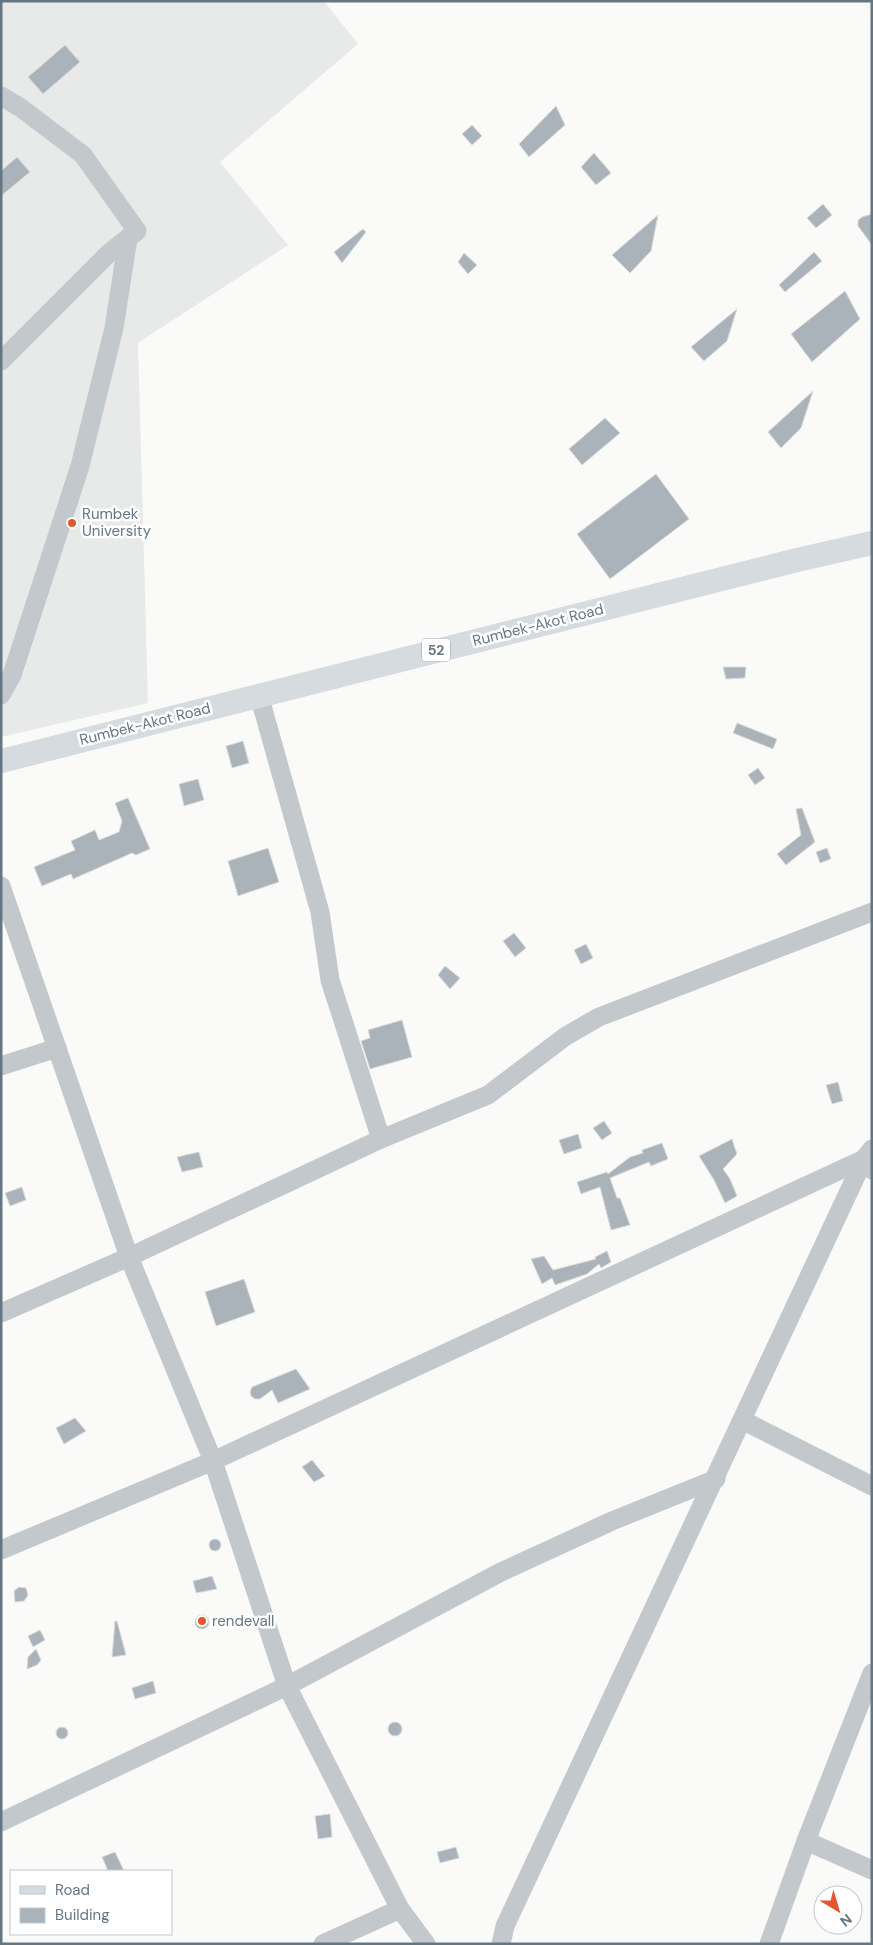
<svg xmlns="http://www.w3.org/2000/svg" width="873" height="1945" font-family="'DM Sans',sans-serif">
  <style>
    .built { fill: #e8e9e9 }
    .building { fill: #aab3b9; stroke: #dcdcda }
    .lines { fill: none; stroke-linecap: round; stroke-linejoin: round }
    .minor { stroke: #c3c8cc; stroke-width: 19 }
    .major { stroke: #d6dbdf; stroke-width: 24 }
    .poi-dot { fill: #e4572e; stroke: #fff; stroke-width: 2 }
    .labels { text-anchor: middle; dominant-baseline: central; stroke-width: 5; stroke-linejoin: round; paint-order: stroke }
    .shield { fill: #fff; stroke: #939fa8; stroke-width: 1 }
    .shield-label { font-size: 14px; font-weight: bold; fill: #657683 }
    .poi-label { font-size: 15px; fill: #657683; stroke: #fff; text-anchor: start }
    .street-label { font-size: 15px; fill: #657683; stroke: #fff }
  </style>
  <rect width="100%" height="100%" fill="#fafaf8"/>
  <path class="built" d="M1,1H324L358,44L220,162L288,245L138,343L148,703L1,737Z"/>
  <g class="building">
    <path d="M65,45L80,62L43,94L28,77Z"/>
    <path d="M556,106L565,125L529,157L519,144Z"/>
    <path d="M472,125L482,136L472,145L462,134Z"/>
    <path d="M594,153L611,173L596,185L581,167Z"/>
    <path d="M17,157L30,172L1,196V171Z"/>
    <path d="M823,204L832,215L816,228L807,218Z"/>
    <path d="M872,214V245L858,226V220L862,217Z"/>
    <path d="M658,215L651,251L630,273L612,255Z"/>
    <path d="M363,229L366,232L342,263L334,252Z"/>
    <path d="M814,252L822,261L785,292L779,285Z"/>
    <path d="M464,253L477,265L468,274L458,262Z"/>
    <path d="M845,291L860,319L812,362L791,334Z"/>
    <path d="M737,309L727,341L704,361L691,347Z"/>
    <path d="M813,391L801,428L781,448L768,432Z"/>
    <path d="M605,418L620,433L582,465L569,449Z"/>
    <path d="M656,474L689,519L610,579L577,534Z"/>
    <path d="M723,667H746L745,678L726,679Z"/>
    <path d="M737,723L777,739L773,749L733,733Z"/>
    <path d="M243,741L249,763L232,768L226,746Z"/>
    <path d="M758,768L765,778L755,785L748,775Z"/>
    <path d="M198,779L204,800L184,806L179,784Z"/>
    <path d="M128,798L150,849L136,855L132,853L73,879L71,874L42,886L34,867L75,850L71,841L95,830L99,840L119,832L122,821L115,803Z"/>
    <path d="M802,808L815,842L786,865L777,854L801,835L796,809Z"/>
    <path d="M268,848L279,882L238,896L228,861Z"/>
    <path d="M827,848L831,859L820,863L816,852Z"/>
    <path d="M514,933L526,948L515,957L503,941Z"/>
    <path d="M586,944L593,958L581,964L574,950Z"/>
    <path d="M445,966L460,978L450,989L438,975Z"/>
    <path d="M402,1020L412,1057L370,1069L361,1041L370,1038L368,1030Z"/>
    <path d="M838,1082L843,1101L832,1104L826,1085Z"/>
    <path d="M604,1121L612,1133L602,1140L593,1128Z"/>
    <path d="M578,1134L582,1148L564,1154L559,1140Z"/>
    <path d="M732,1139L737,1154L723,1169L730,1179L737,1196L725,1203L714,1180L699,1156Z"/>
    <path d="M662,1143L668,1159L651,1166L649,1162L610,1178L617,1198H620L630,1225L611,1230L600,1187L581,1194L577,1182L607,1172L608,1174L630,1157L643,1153L642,1150Z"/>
    <path d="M199,1152L203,1167L182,1172L177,1157Z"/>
    <path d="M22,1187L26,1200L10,1206L5,1193Z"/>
    <path d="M607,1251L611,1262L601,1268L599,1264L587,1274L555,1285L552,1278L542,1284L531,1259L544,1256L553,1270L596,1259L595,1257Z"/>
    <path d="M244,1279L255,1312L216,1326L205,1292Z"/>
    <path d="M296,1369L310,1389L278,1403L272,1390L260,1399H255L251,1396L250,1392L252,1387Z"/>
    <path d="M75,1418L86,1431L64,1444L56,1428Z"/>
    <path d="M312,1460L325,1476L314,1482L302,1467Z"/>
    <circle cx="215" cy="1545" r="6"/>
    <path d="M212,1576L217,1589L196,1593L193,1581Z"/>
    <path d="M19,1587L26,1588L28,1595L24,1601L15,1602L14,1591Z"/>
    <circle cx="202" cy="1622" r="7"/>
    <path d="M115,1621H117L126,1655L112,1657Z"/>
    <path d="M40,1630L45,1640L33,1647L28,1636Z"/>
    <path d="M36,1649L41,1660L37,1665L27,1669L28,1657Z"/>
    <path d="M153,1681L156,1693L135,1699L132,1688Z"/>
    <circle cx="395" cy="1729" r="7"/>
    <circle cx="62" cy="1733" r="6"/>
    <path d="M330,1814L332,1837L318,1839L315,1816Z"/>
    <path d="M456,1847L459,1858L440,1863L437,1852Z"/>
    <path d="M115,1852L124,1871H108L102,1857Z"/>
  </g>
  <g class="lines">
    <g class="minor">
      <path d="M1,96L21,108L83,155L137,231L109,253L1,361"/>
      <path d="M1,695L12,675L80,466L114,328L128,238"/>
      <path d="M259,695L320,912L330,980L381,1139"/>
      <path d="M1,886L129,1257L213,1461L287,1686L400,1909L426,1944"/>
      <path d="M1,1066L57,1048"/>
      <path d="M1,1313L129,1257L381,1139L488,1095L566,1036L599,1017L872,912"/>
      <path d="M742,1420L872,1486"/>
      <path d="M1,1550L213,1461L864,1159L872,1170"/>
      <path d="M1,1822L287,1686L501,1572L612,1521L716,1479"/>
      <path d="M806,1841L872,1870"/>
      <path d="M323,1944L400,1909"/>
      <path d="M501,1944L505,1926L864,1159L872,1149"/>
      <path d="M769,1944L806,1841L872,1673"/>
    </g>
    <path class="major" d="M1,761L793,561L872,543"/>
  </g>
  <g class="poi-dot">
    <circle cx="72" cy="523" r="5"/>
    <circle cx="202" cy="1621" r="5"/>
  </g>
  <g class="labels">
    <rect class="shield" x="422" y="638.5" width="28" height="23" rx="4"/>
    <g class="shield-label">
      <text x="436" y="650">52</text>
    </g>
    <g class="poi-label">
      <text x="82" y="514">Rumbek<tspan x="82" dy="17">University</tspan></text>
      <text x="212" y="1621">rendevall</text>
    </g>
    <g class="street-label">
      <text transform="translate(538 625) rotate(-14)">Rumbek-Akot Road</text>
      <text transform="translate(145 724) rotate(-14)">Rumbek-Akot Road</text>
    </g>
  </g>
  <rect width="873" height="1945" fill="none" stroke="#657683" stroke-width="5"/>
  <rect x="10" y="1870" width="162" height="65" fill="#ffffff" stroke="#c1c8cd"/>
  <rect x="20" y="1886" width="25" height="8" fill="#d6dbdf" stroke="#c1c8cd"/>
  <text x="55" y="1895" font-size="15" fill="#657683">Road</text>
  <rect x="20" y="1908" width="25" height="15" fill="#aab3b9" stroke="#c1c8cd"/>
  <text x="55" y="1920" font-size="15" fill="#657683">Building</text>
  <g transform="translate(838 1910) rotate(142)"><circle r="24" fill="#ffffff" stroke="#c1c8cd"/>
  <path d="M0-4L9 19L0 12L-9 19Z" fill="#e4572e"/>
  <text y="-8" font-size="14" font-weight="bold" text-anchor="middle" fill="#657683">N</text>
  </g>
</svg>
